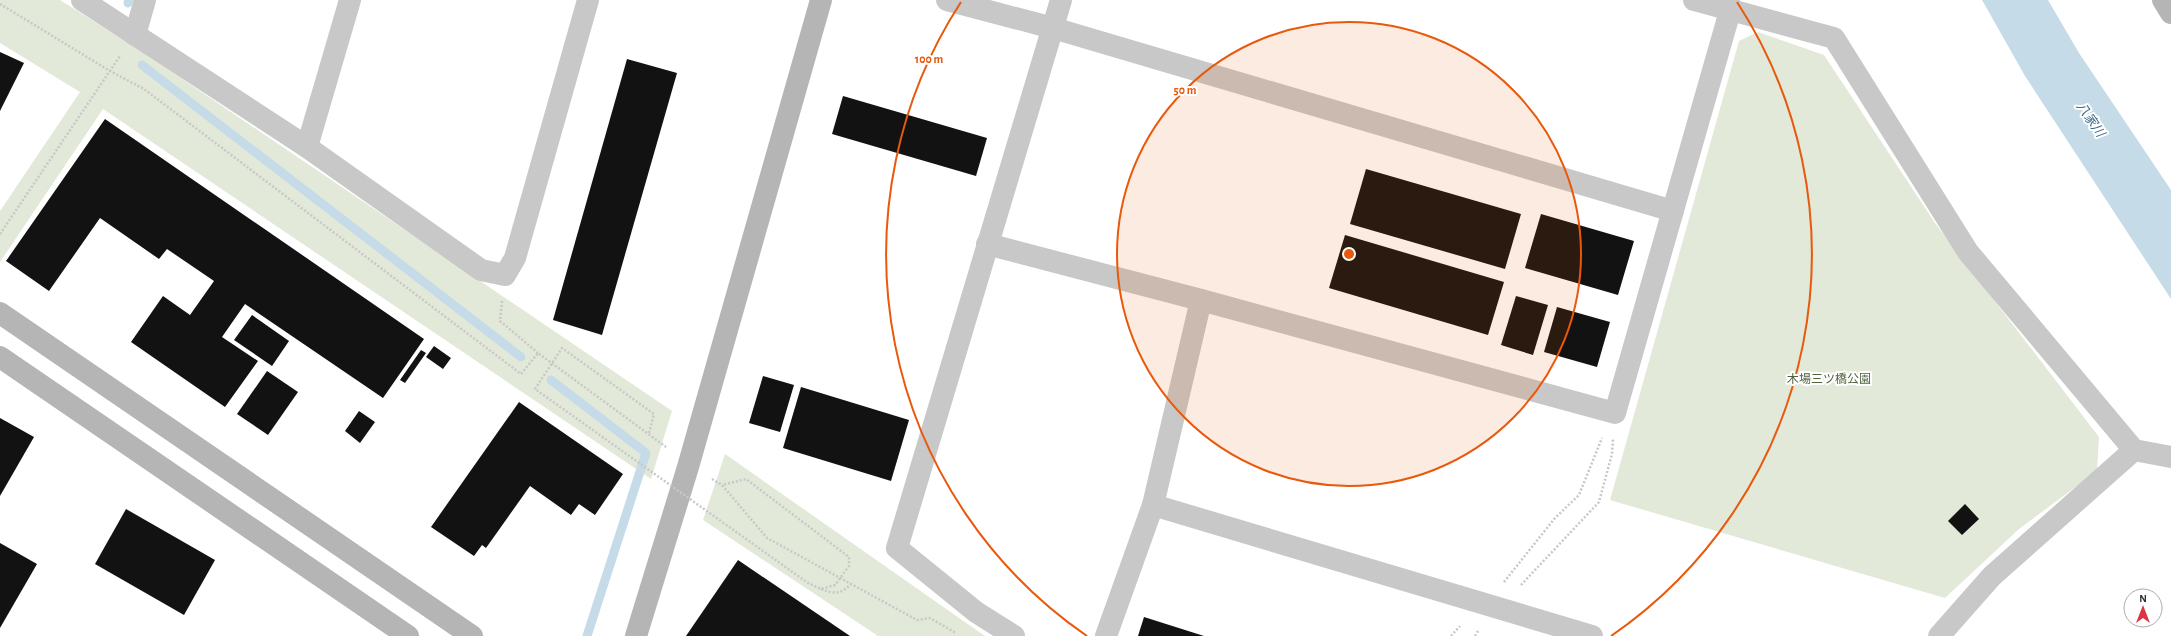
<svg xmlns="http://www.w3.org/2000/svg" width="2171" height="636" font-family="'Alegreya Sans','Noto Sans JP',sans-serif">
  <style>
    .green { fill: #e2e9d9 }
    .water { fill: #c6dbe8 }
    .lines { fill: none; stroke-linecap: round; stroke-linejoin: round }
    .stream { stroke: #c6dbe8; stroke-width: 9 }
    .building { fill: #121212 }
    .path { stroke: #c8c8c8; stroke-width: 2.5; stroke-dasharray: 2 2; stroke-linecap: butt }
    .street { stroke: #c8c8c8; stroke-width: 22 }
    .secondary { stroke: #b5b5b5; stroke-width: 22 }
    .path-bridge { stroke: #c8c8c8; stroke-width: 2.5; stroke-dasharray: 2 2; stroke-linecap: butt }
    .ring { fill: none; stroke: #e8590c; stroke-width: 2 }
    .labels { text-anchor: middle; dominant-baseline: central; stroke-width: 4; stroke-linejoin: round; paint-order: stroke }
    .park-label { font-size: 12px; fill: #4f643c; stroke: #fff }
    .water-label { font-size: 13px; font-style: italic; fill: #3f6d88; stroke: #fff }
    .centre { fill: #e8590c; stroke: #fff; stroke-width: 2 }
    .ring-label { font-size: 12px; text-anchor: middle; font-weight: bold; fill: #e8590c; stroke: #fff; stroke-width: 4; stroke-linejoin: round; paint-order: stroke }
  </style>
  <rect width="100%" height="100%" fill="#fff"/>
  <g class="green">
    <path d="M0,0H60L144,53L672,411L651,479L103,109L0,262V211L80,92L0,43Z"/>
    <path d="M1758,32L1824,55L1935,223L2099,437L2097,471L2019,529L1945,598L1610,500L1739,41Z"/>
    <path d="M725,454L962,620L985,636H878L703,520Z"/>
  </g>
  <path class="water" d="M1982,0H2048L2079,53L2171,190V299L2025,76Z"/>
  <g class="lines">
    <g class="stream">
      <path d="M128,3L129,0"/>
      <path d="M142,65L521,357"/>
      <path d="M551,380L646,453L587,636"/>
    </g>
  </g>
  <g class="building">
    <path d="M0,52L24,63L0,111Z"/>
    <path d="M627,59L677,73L602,335L553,320Z"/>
    <path d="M843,96L987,138L976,176L832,134Z"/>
    <path d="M105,119L424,339L383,398L245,304L222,337L258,361L225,407L131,342L163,296L190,315L214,281L167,249L159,259L100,218L49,291L6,261Z"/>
    <path d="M1366,169L1521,214L1505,269L1350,224Z"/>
    <path d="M1541,214L1634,241L1618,295L1525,268Z"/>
    <path d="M1345,235L1504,282L1488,335L1329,288Z"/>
    <path d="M1516,296L1548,305L1533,355L1501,345Z"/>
    <path d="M1557,307L1610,322L1597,367L1544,352Z"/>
    <path d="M252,315L289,341L272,366L234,340Z"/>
    <path d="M434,346L451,358L443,369L426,357Z"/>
    <path d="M421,350L426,353L405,383L400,380Z"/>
    <path d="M267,371L298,392L268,435L237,414Z"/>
    <path d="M763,376L794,385L780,432L749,423Z"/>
    <path d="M801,387L909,420L891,481L783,448Z"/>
    <path d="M519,402L623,474L595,515L579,504L571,515L530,486L486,548L482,545L474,556L431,527Z"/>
    <path d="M359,411L375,422L360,443L345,431Z"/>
    <path d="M0,418L34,437L0,496Z"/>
    <path d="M1965,504L1979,519L1962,535L1948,521Z"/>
    <path d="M126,509L215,560L184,615L95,564Z"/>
    <path d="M0,543L37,564L0,628Z"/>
    <path d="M738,560L850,636H686Z"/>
    <path d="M1144,617L1204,636H1138Z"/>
  </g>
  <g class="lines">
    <g class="path">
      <path d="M0,4L110,71L144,89L521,374L538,353L666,447"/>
      <path d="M0,234L120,56"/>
      <path d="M502,301L500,321L538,353"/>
      <path d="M712,479L722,485L767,538L917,620L930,618L956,633"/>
      <path d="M1504,582L1555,518L1579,495L1602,438"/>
      <path d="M1521,585L1599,502L1612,454L1613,439"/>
      <path d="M821,589C834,594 840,595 851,584"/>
      <path d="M1451,636L1460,626"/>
      <path d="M1475,636L1478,631"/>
    </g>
    <g class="street">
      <path d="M82,0L307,147L481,270L505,275L515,258L588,0"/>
      <path d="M947,0L1053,28L1673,211"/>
      <path d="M1694,0L1834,38L1968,252L2134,450L2171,457"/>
      <path d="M135,35L145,0"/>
      <path d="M307,147L350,0"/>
      <path d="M987,244L1201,300L1615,413L1730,11L1729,0"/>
      <path d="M1153,505L1592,636"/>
      <path d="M1014,636L976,612L897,548L1061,0"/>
      <path d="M1106,636L1153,505L1201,300"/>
      <path d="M1939,636L1992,576L2134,450"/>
    </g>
    <g class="secondary">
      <path d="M2163,0L2171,13"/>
      <path d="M0,313L472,636"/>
      <path d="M0,357L408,636"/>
      <path d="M636,636L688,467L821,0"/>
    </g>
    <path class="path-bridge" d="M649,433L654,414L562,348L535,389L808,583L821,589L835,585L849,566V557L746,479L722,485"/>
  </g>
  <circle cx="1349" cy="254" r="232" fill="#e8590c" fill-opacity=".12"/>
  <g class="ring">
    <circle cx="1349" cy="254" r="232"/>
    <path d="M1087 636A463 463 0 0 1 961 2M1737 2A463 463 0 0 1 1611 636"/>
  </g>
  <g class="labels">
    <g class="park-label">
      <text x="1829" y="379">木場三ツ橋公園</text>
    </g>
    <g class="water-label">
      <text transform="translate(2090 120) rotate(55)">八家川</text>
    </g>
  </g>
  <circle cx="1349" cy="254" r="6" class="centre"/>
  <g class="ring-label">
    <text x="929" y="63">100 m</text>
    <text x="1185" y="94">50 m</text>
  </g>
  <g transform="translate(2143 608)"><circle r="19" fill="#ffffff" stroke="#aaaaaa"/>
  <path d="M0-3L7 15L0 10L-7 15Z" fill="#db3543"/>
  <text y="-6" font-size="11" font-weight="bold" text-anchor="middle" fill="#2b2b2b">N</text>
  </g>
</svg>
